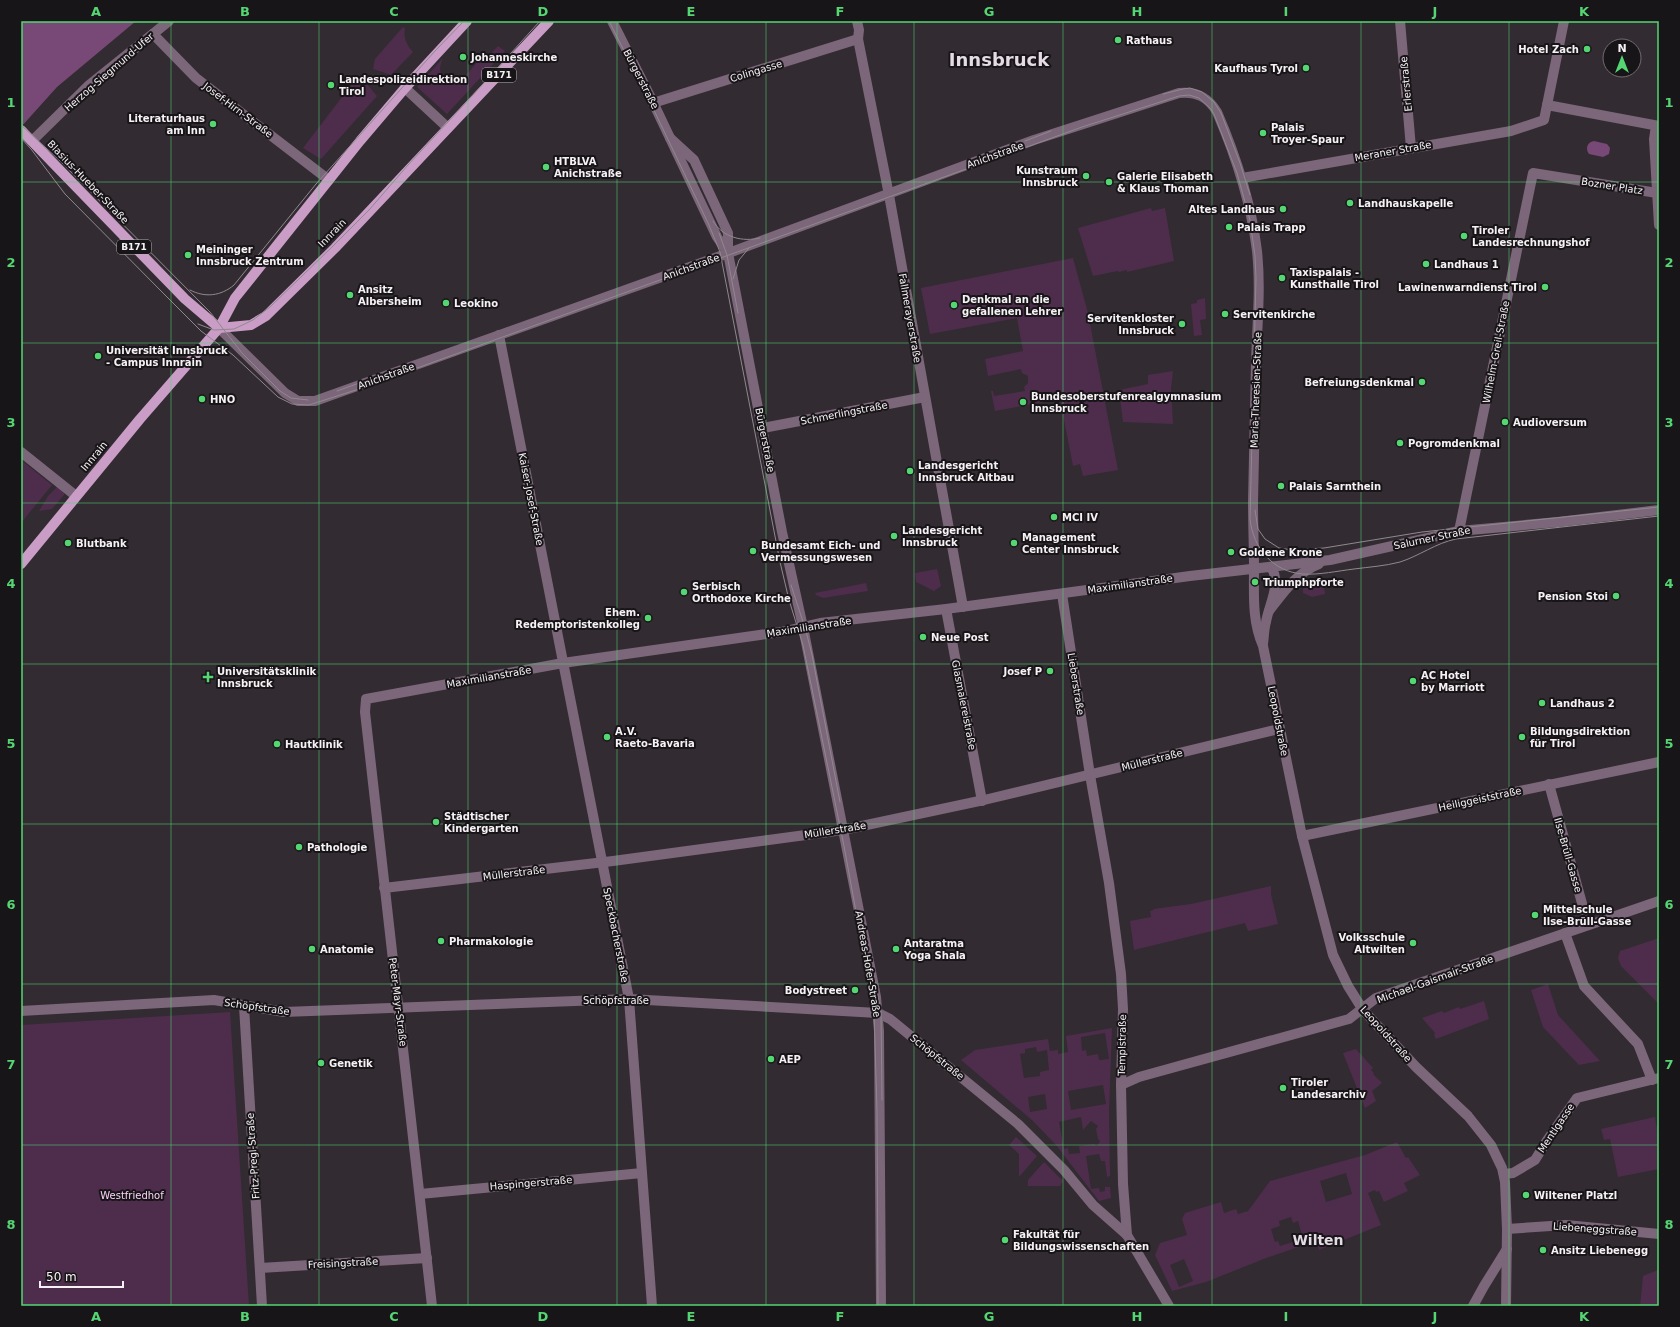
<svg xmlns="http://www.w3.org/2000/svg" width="1680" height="1327" font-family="'DejaVu Sans',sans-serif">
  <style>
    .green { fill: #4d2d4b; fill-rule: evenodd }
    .water { fill: #784876 }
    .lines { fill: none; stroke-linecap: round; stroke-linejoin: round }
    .minor { stroke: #7c667a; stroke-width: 10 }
    .major { stroke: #ca9dc7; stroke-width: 10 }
    .tram { stroke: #8f898e; stroke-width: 1 }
    .grid { fill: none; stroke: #54d672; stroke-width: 1; stroke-opacity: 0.55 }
    .poi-dot { fill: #54d672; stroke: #181518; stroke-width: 1.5 }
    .labels { text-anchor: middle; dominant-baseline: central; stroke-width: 4; stroke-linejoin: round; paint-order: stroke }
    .shield { fill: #181518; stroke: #b3afb3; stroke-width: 1 }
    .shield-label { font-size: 9px; font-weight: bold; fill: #f6f1f5 }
    .poi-label { font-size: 10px; font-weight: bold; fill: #f6f1f5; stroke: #181518; text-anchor: start }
    .street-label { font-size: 10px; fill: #f6f1f5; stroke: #181518 }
    .park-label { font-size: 10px; fill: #fdd1fb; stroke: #181518 }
    .district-label { font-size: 14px; font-weight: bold; fill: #e4dbe4; stroke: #181518 }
    .town-label { font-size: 18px; font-weight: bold; fill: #e4dbe4; stroke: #181518 }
    .neatline { fill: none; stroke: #54d672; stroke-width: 1.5 }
    .grid-label { font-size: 13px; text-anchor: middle; font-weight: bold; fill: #54d672 }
  </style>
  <rect width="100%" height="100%" fill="#322b31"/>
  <g class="green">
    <path d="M403,27L405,29C403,37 407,46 413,52L391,75L373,69L375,59Z"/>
    <path d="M498,46L505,51L447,114L417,87L443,58C440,65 438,72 444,78C457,93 473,66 482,56L488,57Z"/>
    <path d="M359,75L377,96L321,159L303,148Z"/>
    <path d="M1151,208L1152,211L1165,208L1174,261L1127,272V270L1119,272L1118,271L1093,276L1078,228Z"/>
    <path d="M1073,258L1088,313L1118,470L1083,476L1080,464L1073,466L1060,399L995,411L991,391H993L994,396L1025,391L1024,387L1028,383V376L1022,373L1021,369L988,376L985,359L1023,351L1017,318L930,334L921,288Z"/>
    <path d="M1205,298L1206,319L1200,320L1202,335L1194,336L1191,304L1197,303V300Z"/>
    <path d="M1173,371L1171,389L1173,424L1123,422L1119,390L1148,384V375Z"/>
    <path d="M21,460L52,485L21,523Z"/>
    <path d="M57,487L64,493V495L52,509L39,511L48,496Z"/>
    <path d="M937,569L941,586L934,591L916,582L915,573Z"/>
    <path d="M866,583L868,591L823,598L816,595L815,593Z"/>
    <path d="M1317,583L1324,587L1325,594L1312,597L1303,593V589L1309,584Z"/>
    <path d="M1271,886V894L1278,924L1248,931L1245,923L1134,950L1130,921L1151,917L1150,911L1154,910L1153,909L1191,904Z"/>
    <path d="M1659,938V1004L1621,966L1618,958L1620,951Z"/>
    <path d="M1548,984L1558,1015L1600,1061L1579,1065L1543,1027L1531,990Z"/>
    <path d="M1484,1001L1489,1019L1436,1039L1434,1035L1435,1033L1422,1018L1442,1011L1444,1013L1459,1007L1460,1009Z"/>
    <path d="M230,1012L249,1306H21V1025Z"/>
    <path d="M1112,1028L1109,1112L1110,1176L1107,1177L1105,1161H1101L1099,1154L1086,1156L1091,1189L1099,1188L1100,1192L1105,1191V1187H1110L1111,1198L1099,1201L1056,1145L1033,1121L961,1060L975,1050L1048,1039L1050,1051L1058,1050V1054L1068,1052L1066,1036ZM1105,1033L1109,1059L1099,1060L1098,1054L1087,1056L1086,1050L1082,1051L1081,1037ZM1036,1047L1037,1052L1047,1050L1049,1070L1040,1072V1076L1024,1078L1020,1054L1025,1053V1049ZM1103,1085L1106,1104L1071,1110L1068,1091ZM1045,1094L1047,1109L1030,1112L1028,1097ZM1081,1117L1083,1130L1091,1121L1098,1126L1096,1129L1098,1139L1100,1141L1097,1146L1094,1144L1079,1146L1080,1153L1069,1154L1068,1148L1064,1149L1059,1122Z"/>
    <path d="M1356,1049L1373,1068L1371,1070L1374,1073L1373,1074L1382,1083L1372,1091L1376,1101L1365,1108L1343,1053Z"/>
    <path d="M1655,1117L1659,1139V1169L1618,1177L1610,1139L1604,1140L1601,1129Z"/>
    <path d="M1016,1137L1037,1156L1019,1177V1154L1009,1145Z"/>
    <path d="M1397,1142L1406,1158L1408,1157L1420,1175L1404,1183L1408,1191L1384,1202L1379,1191L1376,1192L1375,1190L1368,1193L1381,1225L1319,1250L1316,1241L1266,1258L1206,1282L1172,1291L1155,1255L1160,1243L1187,1235L1182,1219L1185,1213L1221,1202L1224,1213L1236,1209L1238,1214L1248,1211L1270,1181L1365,1155ZM1346,1173L1352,1194L1326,1202L1320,1181ZM1291,1217L1293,1223L1298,1221L1302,1235L1299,1236V1240L1280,1246L1278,1241L1275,1242L1271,1229L1280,1226L1279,1221ZM1184,1259L1193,1281L1179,1287L1170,1265Z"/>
    <path d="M1044,1162L1063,1181L1060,1186H1028V1180Z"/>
    <path d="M1659,1268V1306H1640L1643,1276L1658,1270Z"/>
  </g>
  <g class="water">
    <path d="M21,21H136L57,87L21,127Z"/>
    <path d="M1594,141L1607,144L1610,148L1609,154L1603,157L1589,154C1585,149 1587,142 1594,141Z"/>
  </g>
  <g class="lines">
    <g class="minor">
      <path d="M612,21L651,98L717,237L728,253"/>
      <path d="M857,21L859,30L858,39L889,195L963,607"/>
      <path d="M1400,21L1411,148"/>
      <path d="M153,34L196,78L329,180"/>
      <path d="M405,88L448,128"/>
      <path d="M653,103L858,39"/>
      <path d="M1547,105L1659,126"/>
      <path d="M1656,126L1654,139L1659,225"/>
      <path d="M670,138L694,160L728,233V253L782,532L803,627L876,997L879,1031L881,1306"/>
      <path d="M32,141L88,86L169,21"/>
      <path d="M1242,178L1511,131L1544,120L1564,21"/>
      <path d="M219,328L285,393L298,401H315L726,254L1034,140L1179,93C1196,91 1208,97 1217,112C1236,156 1251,202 1257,251C1261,288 1257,326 1256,363C1255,409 1254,455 1253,502C1253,524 1254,546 1254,568C1254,595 1252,621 1263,646L1302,836L1333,955L1348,986L1363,1010L1416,1067L1468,1116L1491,1145L1502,1168L1505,1182L1507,1229L1506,1306"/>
      <path d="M499,335L629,999L652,1306"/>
      <path d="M763,428L925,397"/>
      <path d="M21,452L76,496"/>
      <path d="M1459,531L1533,173L1657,193"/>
      <path d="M1062,594L1090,775L1109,883L1121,974L1123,1009L1121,1085L1123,1184L1127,1235L1169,1306"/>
      <path d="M946,609L982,801"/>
      <path d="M1269,611C1283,593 1297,572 1319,564"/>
      <path d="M1263,644C1264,636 1264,629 1266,622C1269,604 1282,584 1271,567"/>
      <path d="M1549,784L1588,925"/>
      <path d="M1302,836L1659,762"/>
      <path d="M384,888L613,861L843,830L984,800L1279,729"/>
      <path d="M1565,933L1584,986L1638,1044L1652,1080"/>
      <path d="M244,1006L262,1306"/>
      <path d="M21,1011L214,1000L284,1012L629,999L878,1013L890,1019L1018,1124L1064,1170L1093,1205L1127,1235"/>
      <path d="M1121,1085L1139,1077L1349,1019L1376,998L1659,901"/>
      <path d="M1504,1174L1513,1173L1535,1160L1546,1142L1577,1098L1659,1078"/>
      <path d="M420,1194L642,1173"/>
      <path d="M1507,1229L1566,1225L1659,1234"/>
      <path d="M260,1268L427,1258"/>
      <path d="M432,1306C410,1108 387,910 365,712L366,699L563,663L781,632L820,623L946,609L1190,576L1330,560L1459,531L1558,522L1659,510"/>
      <path d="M1473,1306L1484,1286L1507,1249"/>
    </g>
    <g class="major">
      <path d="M21,130L185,299L219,328"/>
      <path d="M219,328L251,325L266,316L335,248L549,21"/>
      <path d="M21,564L140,419L219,328L235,298L360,141L405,88L467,21"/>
    </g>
    <g class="tram">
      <path d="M609,21L651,104L709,225L720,252L780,562L789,600L803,645L844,846L874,1010L877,1111L878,1306"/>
      <path d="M636,62L651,92"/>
      <path d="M1163,94L1183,89L1190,88L1202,92L1214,102L1221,113L1240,163L1250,195"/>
      <path d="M21,125L59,160L210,312L242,353L280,391L291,398L308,400"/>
      <path d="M21,138L31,149L65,194L165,295L201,331L233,355L278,397L292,404L309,405L362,388L1082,127L1179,96L1189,95L1199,98L1210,108L1214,114L1237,173L1250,220L1255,256L1256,278L1250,519C1253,548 1273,572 1303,574C1320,575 1337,571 1354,569C1369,567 1385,566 1400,562C1419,556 1436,543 1456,539L1659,516"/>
      <path d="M1025,141L1051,131"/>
      <path d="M713,221C723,238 743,242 760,238"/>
      <path d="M719,233L727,255L738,313"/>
      <path d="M733,279L739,260L749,248"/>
      <path d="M190,290C205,298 221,296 234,285L316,184L435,51L464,21"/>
      <path d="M198,324L214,330L234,329L253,320L270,307L333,246L369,210L408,165L473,95L540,21"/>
      <path d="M337,391L401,368"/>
      <path d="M1255,510L1258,529L1265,539L1279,548L1293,550L1324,548L1422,532L1659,507"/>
      <path d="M791,585L806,631L812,655L840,802"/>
      <path d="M871,961L881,1012L882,1100"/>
    </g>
  </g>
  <path class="grid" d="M171,21V1306M319,21V1306M468,21V1306M617,21V1306M766,21V1306M914,21V1306M1063,21V1306M1212,21V1306M1361,21V1306M1509,21V1306M21,182H1659M21,343H1659M21,503H1659M21,664H1659M21,824H1659M21,984H1659M21,1145H1659"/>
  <g class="poi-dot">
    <circle cx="1118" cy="40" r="4"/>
    <circle cx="1587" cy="49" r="4"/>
    <circle cx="463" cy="57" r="4"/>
    <circle cx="1306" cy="68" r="4"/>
    <circle cx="331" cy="85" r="4"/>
    <circle cx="213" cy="124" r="4"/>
    <circle cx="1263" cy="133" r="4"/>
    <circle cx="546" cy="167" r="4"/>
    <circle cx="1086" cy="176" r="4"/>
    <circle cx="1109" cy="182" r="4"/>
    <circle cx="1350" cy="203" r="4"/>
    <circle cx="1283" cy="209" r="4"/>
    <circle cx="1229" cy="227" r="4"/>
    <circle cx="1464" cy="236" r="4"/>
    <circle cx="188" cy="255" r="4"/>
    <circle cx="1426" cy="264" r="4"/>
    <circle cx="1282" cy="278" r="4"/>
    <circle cx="1545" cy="287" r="4"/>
    <circle cx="350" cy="295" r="4"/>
    <circle cx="446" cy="303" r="4"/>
    <circle cx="954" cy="305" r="4"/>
    <circle cx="1225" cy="314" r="4"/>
    <circle cx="1182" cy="324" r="4"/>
    <circle cx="98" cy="356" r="4"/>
    <circle cx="1422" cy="382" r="4"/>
    <circle cx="202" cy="399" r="4"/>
    <circle cx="1023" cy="402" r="4"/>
    <circle cx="1505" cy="422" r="4"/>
    <circle cx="1400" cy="443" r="4"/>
    <circle cx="910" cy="471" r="4"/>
    <circle cx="1281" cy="486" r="4"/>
    <circle cx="1054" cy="517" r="4"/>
    <circle cx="894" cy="536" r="4"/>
    <circle cx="68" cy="543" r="4"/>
    <circle cx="1014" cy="543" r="4"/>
    <circle cx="753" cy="551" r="4"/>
    <circle cx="1231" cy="552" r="4"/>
    <circle cx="1255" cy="582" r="4"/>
    <circle cx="684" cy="592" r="4"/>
    <circle cx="1616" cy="596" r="4"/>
    <circle cx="648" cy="618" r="4"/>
    <circle cx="923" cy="637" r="4"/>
    <circle cx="1050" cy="671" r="4"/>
    <path d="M206 671h4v4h4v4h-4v4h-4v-4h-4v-4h4z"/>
    <circle cx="1413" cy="681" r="4"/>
    <circle cx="1542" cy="703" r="4"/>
    <circle cx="607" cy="737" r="4"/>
    <circle cx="1522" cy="737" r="4"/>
    <circle cx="277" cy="744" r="4"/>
    <circle cx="436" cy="822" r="4"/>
    <circle cx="299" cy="847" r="4"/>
    <circle cx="1535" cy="915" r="4"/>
    <circle cx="441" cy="941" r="4"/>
    <circle cx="1413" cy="943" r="4"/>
    <circle cx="312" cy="949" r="4"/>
    <circle cx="896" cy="949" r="4"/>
    <circle cx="855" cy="990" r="4"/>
    <circle cx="771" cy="1059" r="4"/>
    <circle cx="321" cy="1063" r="4"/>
    <circle cx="1283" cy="1088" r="4"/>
    <circle cx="1526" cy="1195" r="4"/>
    <circle cx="1005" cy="1240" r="4"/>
    <circle cx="1543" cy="1250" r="4"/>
  </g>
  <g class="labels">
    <g class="shield">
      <rect x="482" y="68" width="34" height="14" rx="3"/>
      <rect x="117" y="240" width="34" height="14" rx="3"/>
    </g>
    <g class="shield-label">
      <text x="499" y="75">B171</text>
      <text x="134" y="247">B171</text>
    </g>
    <g class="poi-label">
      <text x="1126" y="40">Rathaus</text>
      <text x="1579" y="49" text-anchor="end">Hotel Zach</text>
      <text x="471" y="57">Johanneskirche</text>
      <text x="1298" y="68" text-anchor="end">Kaufhaus Tyrol</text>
      <text x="339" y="79">Landespolizeidirektion<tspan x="339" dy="12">Tirol</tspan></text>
      <text x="205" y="118" text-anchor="end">Literaturhaus<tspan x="205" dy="12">am Inn</tspan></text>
      <text x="1271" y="127">Palais<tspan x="1271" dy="12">Troyer-Spaur</tspan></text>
      <text x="554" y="161">HTBLVA<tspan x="554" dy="12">Anichstraße</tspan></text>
      <text x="1078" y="170" text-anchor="end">Kunstraum<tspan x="1078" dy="12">Innsbruck</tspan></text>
      <text x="1117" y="176">Galerie Elisabeth<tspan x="1117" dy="12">&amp; Klaus Thoman</tspan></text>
      <text x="1358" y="203">Landhauskapelle</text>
      <text x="1275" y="209" text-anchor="end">Altes Landhaus</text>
      <text x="1237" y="227">Palais Trapp</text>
      <text x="1472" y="230">Tiroler<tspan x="1472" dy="12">Landesrechnungshof</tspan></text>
      <text x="196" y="249">Meininger<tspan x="196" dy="12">Innsbruck Zentrum</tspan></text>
      <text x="1434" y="264">Landhaus 1</text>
      <text x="1290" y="272">Taxispalais -<tspan x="1290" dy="12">Kunsthalle Tirol</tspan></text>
      <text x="1537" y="287" text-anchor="end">Lawinenwarndienst Tirol</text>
      <text x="358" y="289">Ansitz<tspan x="358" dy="12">Albersheim</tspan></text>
      <text x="962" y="299">Denkmal an die<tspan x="962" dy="12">gefallenen Lehrer</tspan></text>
      <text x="454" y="303">Leokino</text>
      <text x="1233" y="314">Servitenkirche</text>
      <text x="1174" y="318" text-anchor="end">Servitenkloster<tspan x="1174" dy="12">Innsbruck</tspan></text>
      <text x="106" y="350">Universität Innsbruck<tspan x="106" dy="12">- Campus Innrain</tspan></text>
      <text x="1414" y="382" text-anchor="end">Befreiungsdenkmal</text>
      <text x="1031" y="396">Bundesoberstufenrealgymnasium<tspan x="1031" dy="12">Innsbruck</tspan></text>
      <text x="210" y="399">HNO</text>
      <text x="1513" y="422">Audioversum</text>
      <text x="1408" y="443">Pogromdenkmal</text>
      <text x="918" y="465">Landesgericht<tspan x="918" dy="12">Innsbruck Altbau</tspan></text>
      <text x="1289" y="486">Palais Sarnthein</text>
      <text x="1062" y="517">MCI IV</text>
      <text x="902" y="530">Landesgericht<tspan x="902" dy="12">Innsbruck</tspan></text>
      <text x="1022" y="537">Management<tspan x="1022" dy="12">Center Innsbruck</tspan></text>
      <text x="76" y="543">Blutbank</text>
      <text x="761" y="545">Bundesamt Eich- und<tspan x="761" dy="12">Vermessungswesen</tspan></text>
      <text x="1239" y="552">Goldene Krone</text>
      <text x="1263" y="582">Triumphpforte</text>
      <text x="692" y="586">Serbisch<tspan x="692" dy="12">Orthodoxe Kirche</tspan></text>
      <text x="1608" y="596" text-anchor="end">Pension Stoi</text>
      <text x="640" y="612" text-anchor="end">Ehem.<tspan x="640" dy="12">Redemptoristenkolleg</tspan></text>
      <text x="931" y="637">Neue Post</text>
      <text x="217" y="671">Universitätsklinik<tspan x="217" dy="12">Innsbruck</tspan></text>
      <text x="1042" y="671" text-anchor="end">Josef P</text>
      <text x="1421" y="675">AC Hotel<tspan x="1421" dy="12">by Marriott</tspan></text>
      <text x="1550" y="703">Landhaus 2</text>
      <text x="615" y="731">A.V.<tspan x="615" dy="12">Raeto-Bavaria</tspan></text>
      <text x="1530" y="731">Bildungsdirektion<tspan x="1530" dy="12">für Tirol</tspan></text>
      <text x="285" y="744">Hautklinik</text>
      <text x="444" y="816">Städtischer<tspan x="444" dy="12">Kindergarten</tspan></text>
      <text x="307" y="847">Pathologie</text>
      <text x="1543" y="909">Mittelschule<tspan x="1543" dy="12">Ilse-Brüll-Gasse</tspan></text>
      <text x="1405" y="937" text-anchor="end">Volksschule<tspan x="1405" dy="12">Altwilten</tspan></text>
      <text x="449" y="941">Pharmakologie</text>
      <text x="904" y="943">Antaratma<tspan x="904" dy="12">Yoga Shala</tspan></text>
      <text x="320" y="949">Anatomie</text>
      <text x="847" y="990" text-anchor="end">Bodystreet</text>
      <text x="779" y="1059">AEP</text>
      <text x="329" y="1063">Genetik</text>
      <text x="1291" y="1082">Tiroler<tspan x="1291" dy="12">Landesarchiv</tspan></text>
      <text x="1534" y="1195">Wiltener Platzl</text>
      <text x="1013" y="1234">Fakultät für<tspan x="1013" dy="12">Bildungswissenschaften</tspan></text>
      <text x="1551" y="1250">Ansitz Liebenegg</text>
    </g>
    <g class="street-label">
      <text transform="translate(756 71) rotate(-17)">Colingasse</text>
      <text transform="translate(109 72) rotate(-41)">Herzog-Siegmund-Ufer</text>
      <text transform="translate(641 79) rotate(63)">Bürgerstraße</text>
      <text transform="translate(1406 84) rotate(-95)">Erlerstraße</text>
      <text transform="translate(238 110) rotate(37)">Josef-Hirn-Straße</text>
      <text transform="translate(1393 151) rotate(-10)">Meraner Straße</text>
      <text transform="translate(995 155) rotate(-20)">Anichstraße</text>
      <text transform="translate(88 182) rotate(46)">Blasius-Hueber-Straße</text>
      <text transform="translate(1612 186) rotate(9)">Bozner Platz</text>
      <text transform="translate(332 233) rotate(-46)">Innrain</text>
      <text transform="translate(691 267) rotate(-20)">Anichstraße</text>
      <text transform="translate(910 318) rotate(80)">Fallmerayerstraße</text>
      <text transform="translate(1496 352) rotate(-79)">Wilhelm-Greil-Straße</text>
      <text transform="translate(386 376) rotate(-20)">Anichstraße</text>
      <text transform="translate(1256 390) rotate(-88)">Maria-Theresien-Straße</text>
      <text transform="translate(844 413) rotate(-11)">Schmerlingstraße</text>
      <text transform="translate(765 440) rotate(79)">Bürgerstraße</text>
      <text transform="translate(94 456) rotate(-50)">Innrain</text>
      <text transform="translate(531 499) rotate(79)">Kaiser-Josef-Straße</text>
      <text transform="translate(1432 538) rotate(-12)">Salurner Straße</text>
      <text transform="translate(1130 584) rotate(-8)">Maximilianstraße</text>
      <text transform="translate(809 627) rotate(-9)">Maximilianstraße</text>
      <text transform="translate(489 677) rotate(-10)">Maximilianstraße</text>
      <text transform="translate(1076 684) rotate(81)">Lieberstraße</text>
      <text transform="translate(964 705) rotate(79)">Glasmalereistraße</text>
      <text transform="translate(1278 721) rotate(79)">Leopoldstraße</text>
      <text transform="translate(1152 760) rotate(-14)">Müllerstraße</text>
      <text transform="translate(1480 799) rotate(-12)">Heiliggeiststraße</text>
      <text transform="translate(835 830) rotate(-9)">Müllerstraße</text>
      <text transform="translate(1568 855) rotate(74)">Ilse-Brüll-Gasse</text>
      <text transform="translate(514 873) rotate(-7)">Müllerstraße</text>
      <text transform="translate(616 935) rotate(79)">Speckbacherstraße</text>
      <text transform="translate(868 964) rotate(80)">Andreas-Hofer-Straße</text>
      <text transform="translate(1435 979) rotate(-20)">Michael-Gaismair-Straße</text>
      <text x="616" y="1000">Schöpfstraße</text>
      <text transform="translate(398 1002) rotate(83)">Peter-Mayr-Straße</text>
      <text transform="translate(257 1007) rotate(8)">Schöpfstraße</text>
      <text transform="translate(1386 1034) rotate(48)">Leopoldstraße</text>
      <text transform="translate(1122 1045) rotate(-89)">Templstraße</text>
      <text transform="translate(937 1057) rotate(39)">Schöpfstraße</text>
      <text transform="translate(1556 1128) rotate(-56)">Mentlgasse</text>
      <text transform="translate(253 1156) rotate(-94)">Fritz-Pregl-Straße</text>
      <text transform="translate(531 1183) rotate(-5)">Haspingerstraße</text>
      <text transform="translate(1595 1229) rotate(4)">Liebeneggstraße</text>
      <text transform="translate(343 1263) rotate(-3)">Freisingstraße</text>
    </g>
    <g class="park-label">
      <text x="132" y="1195">Westfriedhof</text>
    </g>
    <g class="district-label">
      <text x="1318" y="1240">Wilten</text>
    </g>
    <g class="town-label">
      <text x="999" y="59">Innsbruck</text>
    </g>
  </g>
  <rect width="1680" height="1327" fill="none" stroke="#181518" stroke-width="44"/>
  <g transform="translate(1622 58)"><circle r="19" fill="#181518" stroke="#716d70"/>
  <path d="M0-3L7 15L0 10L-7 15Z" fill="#54d672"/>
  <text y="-6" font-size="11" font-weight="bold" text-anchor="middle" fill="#f6f1f5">N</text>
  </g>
  <path d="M40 1281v6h83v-6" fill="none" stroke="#f6f1f5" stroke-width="2"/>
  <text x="46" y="1281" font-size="12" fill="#f6f1f5" stroke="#181518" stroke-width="3" paint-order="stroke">50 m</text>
  <rect x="22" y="22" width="1636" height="1283" class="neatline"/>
  <g class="grid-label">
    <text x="96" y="16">A</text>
    <text x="245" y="16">B</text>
    <text x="394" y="16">C</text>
    <text x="543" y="16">D</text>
    <text x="691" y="16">E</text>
    <text x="840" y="16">F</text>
    <text x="989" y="16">G</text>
    <text x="1137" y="16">H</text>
    <text x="1286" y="16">I</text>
    <text x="1435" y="16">J</text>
    <text x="1584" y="16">K</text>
    <text x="11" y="107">1</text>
    <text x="1669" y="107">1</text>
    <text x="11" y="267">2</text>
    <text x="1669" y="267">2</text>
    <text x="11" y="427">3</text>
    <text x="1669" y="427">3</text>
    <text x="11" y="588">4</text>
    <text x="1669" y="588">4</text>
    <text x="11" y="748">5</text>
    <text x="1669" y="748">5</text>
    <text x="11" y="909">6</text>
    <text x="1669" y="909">6</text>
    <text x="11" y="1069">7</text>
    <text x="1669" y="1069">7</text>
    <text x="11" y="1229">8</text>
    <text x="1669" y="1229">8</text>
    <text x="96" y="1321">A</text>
    <text x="245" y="1321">B</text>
    <text x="394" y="1321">C</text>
    <text x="543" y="1321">D</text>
    <text x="691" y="1321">E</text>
    <text x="840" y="1321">F</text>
    <text x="989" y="1321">G</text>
    <text x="1137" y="1321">H</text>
    <text x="1286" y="1321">I</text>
    <text x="1435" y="1321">J</text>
    <text x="1584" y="1321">K</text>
  </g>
</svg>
